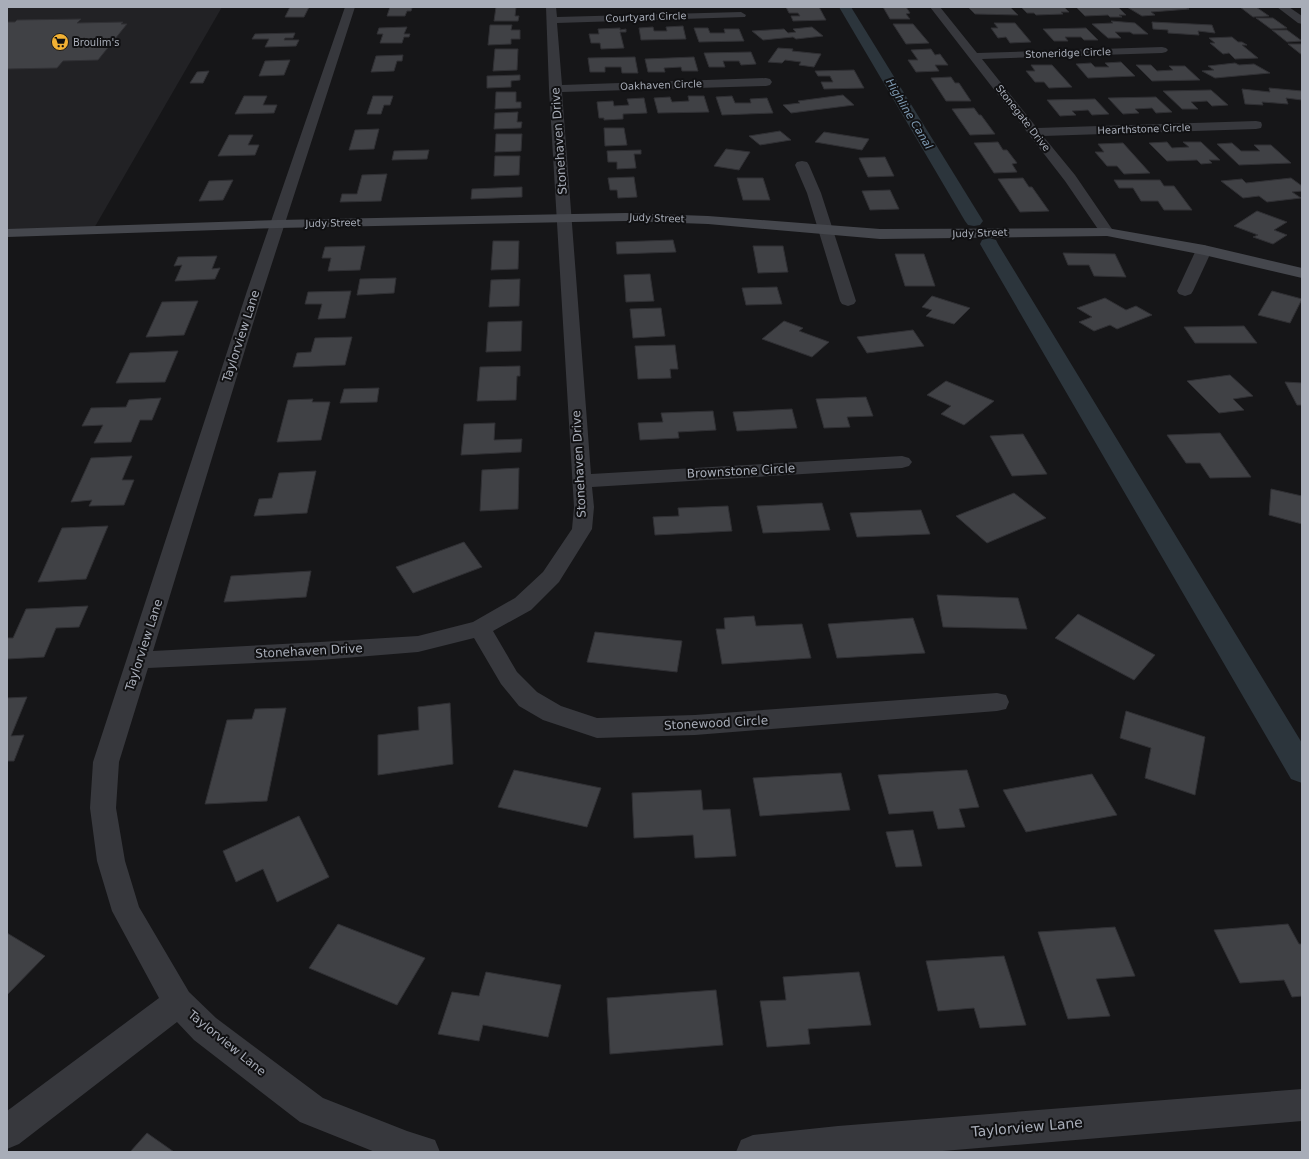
<svg xmlns="http://www.w3.org/2000/svg" width="1309" height="1159" font-family="'DejaVu Sans',sans-serif">
  <style>
    .built { fill: #222225 }
    .lines { fill: none; stroke-linecap: round; stroke-linejoin: round }
    .canal { fill: #2c353c; fill-rule: evenodd }
    .building { fill: #404145; stroke: #303034 }
    .street { fill: #37383d; fill-rule: evenodd }
    .secondary { fill: #45474d; fill-rule: evenodd }
    .labels { text-anchor: middle; dominant-baseline: central; stroke-width: 4; stroke-linejoin: round; paint-order: stroke }
    .far-street-label { font-size: 10px; fill: #a8adb8; stroke: #111113 }
    .far-poi-label { font-size: 10px; fill: #a8adb8; stroke: #111113; text-anchor: start }
    .far-water-label { font-size: 11px; font-style: italic; fill: #7f9bb3; stroke: #111113 }
    .street-label { font-size: 12px; fill: #a8adb8; stroke: #111113 }
    .near-street-label { font-size: 14px; fill: #a8adb8; stroke: #111113 }
  </style>
  <rect width="100%" height="100%" fill="#161618"/>
  <path class="built" d="M7,7H222L93,230L7,233Z"/>
  <g class="lines">
    <g class="canal">
      <path d="M839,7H851L983,221L980,225L974,226L968,225L965,221Z"/>
      <path d="M989,238L996,240L998,244L1302,743V783L1291,779L980,244L982,240Z"/>
    </g>
  </g>
  <g class="building">
    <path d="M290,7H309L304,17H285Z"/>
    <path d="M390,7H407L412,8L411,11H407L405,16H387Z"/>
    <path d="M496,7H516L515,16H519L518,21H494Z"/>
    <path d="M786,7H819L826,20L793,21L791,16H800L798,13H789Z"/>
    <path d="M883,7H906L910,13L906,14L910,19H890Z"/>
    <path d="M968,7H1010L1018,15L975,14Z"/>
    <path d="M1021,7H1064L1069,12H1061L1063,14L1036,15L1034,13H1027Z"/>
    <path d="M1076,7H1118L1126,15H1119L1122,17H1110L1108,15L1085,16Z"/>
    <path d="M1127,7H1185L1189,9L1151,12L1155,15L1142,16Z"/>
    <path d="M1240,7H1256L1269,16L1253,17Z"/>
    <path d="M1256,18H1273L1287,28L1271,29Z"/>
    <path d="M81,19L77,23L123,22L121,24H127L98,60L63,61L57,68L7,69V22H15L17,20Z"/>
    <path d="M1111,21L1135,23L1148,34H1133L1130,32H1115L1121,38H1108L1092,24L1113,23Z"/>
    <path d="M1152,22L1212,25L1215,33L1198,31L1199,35L1168,33V30L1153,29Z"/>
    <path d="M994,23H1015L1031,42L1010,43L1006,37L998,38L991,28H998Z"/>
    <path d="M893,24H913L929,43L906,44Z"/>
    <path d="M490,25H512L511,30H520V39H511V44L488,45Z"/>
    <path d="M683,26L686,39L641,40L639,28L653,27L654,31H667L666,27Z"/>
    <path d="M407,27L404,34H410L409,37H404L402,43H380L383,34H377L379,28Z"/>
    <path d="M812,27L823,36L796,39L793,37L763,40L752,31L784,29L788,33L796,32L793,29Z"/>
    <path d="M620,28V30L626,29V32H620L624,48L601,49L600,43H591L589,34H599L598,29Z"/>
    <path d="M694,28H708L710,33H725L724,29H739L744,41L699,42Z"/>
    <path d="M1086,28L1098,40H1084L1081,37H1065L1068,41H1054L1043,29Z"/>
    <path d="M1272,30H1287L1302,41L1287,42Z"/>
    <path d="M295,33L293,38H285L284,40H299L296,46L265,47L269,39H252L255,34Z"/>
    <path d="M1232,37L1238,42H1242L1247,45H1242L1258,58L1235,59L1229,53L1223,54L1210,43H1215L1209,38Z"/>
    <path d="M1288,44H1302V55Z"/>
    <path d="M778,48L793,49L792,51L821,54L814,67L799,65L801,62L785,60L782,63L768,62Z"/>
    <path d="M495,49H518L517,70L493,71Z"/>
    <path d="M931,49L935,55L940,54L948,65H935L939,71L916,72L908,60H918L911,50Z"/>
    <path d="M751,52L756,64L741,65L739,61H723L725,67H709L704,53Z"/>
    <path d="M403,55L402,61H397L394,71L371,72L376,56Z"/>
    <path d="M635,57L638,73H622L621,67H605V72H590L588,58Z"/>
    <path d="M694,57L698,71H682L681,67L664,68L665,72H648L645,59Z"/>
    <path d="M290,60L284,75L259,76L265,61Z"/>
    <path d="M1121,62L1135,76L1088,78L1076,64L1091,63L1095,67H1109L1105,63Z"/>
    <path d="M1235,63L1239,65L1254,64L1270,73L1215,78L1202,71L1214,70L1208,66Z"/>
    <path d="M1031,65H1052L1072,87L1049,88L1044,82H1035L1026,71H1035Z"/>
    <path d="M1136,65H1151L1157,71L1173,70L1169,66H1185L1200,80L1152,81Z"/>
    <path d="M854,70L864,88L824,89L821,82H833L830,76H818L815,71Z"/>
    <path d="M209,71L203,83H190L197,72Z"/>
    <path d="M520,75V80L511,81V87L487,88V76Z"/>
    <path d="M951,77L955,83H959L971,101H946L931,78Z"/>
    <path d="M1269,88L1302,91V100L1286,98L1288,104L1262,102L1263,105L1245,104L1242,89L1270,92Z"/>
    <path d="M1211,90L1228,105L1212,106L1207,101L1191,102L1198,109H1182L1163,91Z"/>
    <path d="M496,92H516V102H521V108L495,109Z"/>
    <path d="M843,95L854,105L791,113L783,105L800,103L798,101Z"/>
    <path d="M244,96H267L263,105H277L274,113L235,114Z"/>
    <path d="M373,96H393L390,105H384L381,114H367Z"/>
    <path d="M688,96H704L709,112L658,113L654,98L670,97L672,102L689,101Z"/>
    <path d="M732,96L735,103H751L750,99L767,98L773,113L722,115L716,97Z"/>
    <path d="M1156,97L1172,112L1156,113L1152,108L1135,109L1139,113L1123,114L1108,98Z"/>
    <path d="M644,98L647,113L623,114V119L604,120V118H599L597,102L613,101L614,106L629,105L627,99Z"/>
    <path d="M1095,99L1109,114L1092,115L1088,110L1072,111L1076,115L1060,116L1047,100Z"/>
    <path d="M974,108L979,115H981L995,134L970,135L952,109Z"/>
    <path d="M518,112L517,122H522L521,128L494,129L495,113Z"/>
    <path d="M604,128H624L627,145L605,146Z"/>
    <path d="M379,129L374,149L349,150L355,130Z"/>
    <path d="M780,131L791,140L760,145L749,136Z"/>
    <path d="M824,132L869,139L862,150L815,142Z"/>
    <path d="M496,134H522L521,151L495,152Z"/>
    <path d="M229,135H253L248,145H259L255,155L218,156Z"/>
    <path d="M998,142L1003,150H1007L1017,163L1012,164L1017,172L994,173L974,143Z"/>
    <path d="M1167,142L1172,148L1189,147L1183,142H1201L1220,160H1209L1212,163L1201,164L1197,160L1167,161L1149,143Z"/>
    <path d="M1123,143L1150,173L1124,174L1117,166H1107L1095,152H1104L1098,144Z"/>
    <path d="M1232,143L1241,151H1260L1254,145H1271L1291,163L1239,165L1217,144Z"/>
    <path d="M726,149L750,152L739,170L714,166Z"/>
    <path d="M429,150L427,159L392,160L394,151Z"/>
    <path d="M641,150V154H634L636,168L617,169V162H608L607,151Z"/>
    <path d="M495,156H520L519,175L494,176Z"/>
    <path d="M885,157L894,176L868,177L859,158Z"/>
    <path d="M387,174L381,201L340,202L342,194H357L362,175Z"/>
    <path d="M634,177L637,197L618,198L617,190H610L608,178Z"/>
    <path d="M737,178H763L770,200H743Z"/>
    <path d="M1023,178L1029,187H1032L1049,211L1020,212L998,179Z"/>
    <path d="M1291,178L1302,186V191L1292,192L1301,198L1267,202L1259,196L1243,198L1221,181L1242,179L1246,183Z"/>
    <path d="M233,180L223,200L199,201L209,181Z"/>
    <path d="M1114,180H1160L1164,186H1174L1192,210H1164L1158,201H1141L1133,188H1119Z"/>
    <path d="M522,187V197L471,199L472,189Z"/>
    <path d="M890,190L899,209L870,210L862,191Z"/>
    <path d="M1257,211L1287,222L1274,230L1287,235L1273,244L1253,237L1258,235L1234,226Z"/>
    <path d="M673,240L676,252L617,254L616,242Z"/>
    <path d="M493,241H519L518,269L491,270Z"/>
    <path d="M365,246L360,270L328,271L331,258H322L325,247Z"/>
    <path d="M753,246H783L788,272L758,273Z"/>
    <path d="M1063,253L1115,254L1126,277L1094,276L1089,265H1068Z"/>
    <path d="M895,254H924L935,286H905Z"/>
    <path d="M217,256L212,269L220,268L215,279L175,281L182,265L174,266L178,257Z"/>
    <path d="M650,274L654,301L626,302L624,275Z"/>
    <path d="M396,278L394,293L357,295L360,279Z"/>
    <path d="M520,279L519,306L489,307L491,280Z"/>
    <path d="M777,287L782,304L746,305L742,288Z"/>
    <path d="M351,291L345,318L318,319L322,304H305L308,292Z"/>
    <path d="M1272,291L1302,299L1290,323L1258,315Z"/>
    <path d="M932,296L970,308L954,324L926,316L932,310L922,307Z"/>
    <path d="M1105,298L1126,310L1136,306L1152,315L1117,329L1110,325L1094,331L1079,322L1092,317L1077,308Z"/>
    <path d="M198,301L184,335L146,337L162,302Z"/>
    <path d="M661,308L665,336L633,338L630,309Z"/>
    <path d="M522,321L521,351L486,352L488,322Z"/>
    <path d="M784,321L803,328L799,331L829,342L812,357L762,339Z"/>
    <path d="M1244,326L1257,343H1195L1184,327Z"/>
    <path d="M913,330L924,346L867,353L857,337Z"/>
    <path d="M352,337L345,365L293,367L297,353L311,352L315,338Z"/>
    <path d="M675,345L678,369H670L671,378L638,379L635,346Z"/>
    <path d="M178,351L165,382L116,383L130,353Z"/>
    <path d="M520,366V376H517L516,400L477,401L480,367Z"/>
    <path d="M1230,375L1253,396L1233,399L1244,410L1219,413L1187,381Z"/>
    <path d="M946,381L994,401L964,425L941,414L951,406L927,395Z"/>
    <path d="M1285,382L1302,383V405H1297Z"/>
    <path d="M379,388L377,402L340,403L344,389Z"/>
    <path d="M866,397L873,416L847,417L850,427L824,428L816,399Z"/>
    <path d="M161,398L152,420H140L131,442L94,443L103,425L82,426L91,408L126,407L129,400Z"/>
    <path d="M313,399L312,402H330L321,440L277,442L288,400Z"/>
    <path d="M792,409L797,428L737,431L733,412Z"/>
    <path d="M713,411L716,430L678,432L679,438L640,440L638,423L663,422L661,413Z"/>
    <path d="M495,423L494,440L522,439L521,452L461,455L464,424Z"/>
    <path d="M1220,433L1251,477L1210,478L1200,463H1186L1167,435Z"/>
    <path d="M1023,434L1047,474L1012,476L990,436Z"/>
    <path d="M132,456L122,480H134L124,505L89,506L92,500L71,502L91,458Z"/>
    <path d="M519,468L518,509L480,511L482,470Z"/>
    <path d="M316,471L307,513L254,516L259,499L272,498L279,473Z"/>
    <path d="M1271,489L1302,496V524L1269,515Z"/>
    <path d="M1014,493L1046,518L987,543L956,516Z"/>
    <path d="M822,503L830,530L763,533L757,506Z"/>
    <path d="M728,506L732,531L655,535L653,517L679,516L678,508Z"/>
    <path d="M921,510L930,534L857,537L850,513Z"/>
    <path d="M108,526L86,579L38,582L62,528Z"/>
    <path d="M464,542L482,567L413,593L396,567Z"/>
    <path d="M311,571L306,597L224,602L231,576Z"/>
    <path d="M937,595L1018,598L1027,629L943,627Z"/>
    <path d="M88,606L79,627L56,628L44,657L7,659V638H13L26,609Z"/>
    <path d="M1078,614L1155,655L1134,680L1055,638Z"/>
    <path d="M754,616L756,626L802,624L811,658L722,664L716,629H725L724,618Z"/>
    <path d="M913,618L925,653L837,658L828,624Z"/>
    <path d="M595,632L682,641L677,672L587,662Z"/>
    <path d="M27,697L11,736L24,735L14,761H7V698Z"/>
    <path d="M450,703L453,764L378,775V735L419,730L418,707Z"/>
    <path d="M286,708L267,801L205,804L227,720L252,719L255,709Z"/>
    <path d="M1126,711L1205,737L1195,795L1145,778L1151,748L1120,738Z"/>
    <path d="M514,770L601,788L587,827L498,807Z"/>
    <path d="M967,770L979,807L959,809L965,827L938,829L933,811L889,814L878,775Z"/>
    <path d="M841,773L850,810L760,816L753,778Z"/>
    <path d="M1092,774L1117,815L1026,832L1003,790Z"/>
    <path d="M701,790L703,810L730,809L736,856L695,858L693,835L634,838L632,793Z"/>
    <path d="M299,816L329,877L277,902L263,869L236,882L223,851Z"/>
    <path d="M913,830L922,866L896,867L886,832Z"/>
    <path d="M338,924L425,958L397,1005L309,968Z"/>
    <path d="M1288,924L1299,944H1302V996L1292,997L1284,980L1240,983L1214,930Z"/>
    <path d="M1115,927L1135,976L1096,979L1110,1016L1068,1019L1038,932Z"/>
    <path d="M7,933L45,956L7,995Z"/>
    <path d="M1004,956L1026,1025L980,1028L974,1008L938,1011L926,961Z"/>
    <path d="M486,972L561,985L548,1037L483,1025L479,1041L438,1034L452,992L479,996Z"/>
    <path d="M859,972L871,1025L808,1029L810,1044L767,1047L760,1001L786,1000L783,977Z"/>
    <path d="M716,990L723,1045L610,1054L607,998Z"/>
    <path d="M147,1133L174,1152H130Z"/>
  </g>
  <g class="lines">
    <g class="street">
      <path d="M345,7H355L263,291L153,651L320,642L418,636L473,622L515,598L543,572L572,529L574,507L549,89L546,7H556L557,17L741,12L746,15L745,17L557,23L562,85L766,78L770,79L772,82L770,85L766,86L562,92L591,474L902,456L909,458L912,462L909,466L902,468L592,487L594,507L592,529L559,582L531,610L493,631L517,672L537,692L561,706L597,718L695,715L997,693L1006,695L1009,702L1006,709L997,711L695,735L597,738L543,720L519,706L501,684L474,638L418,652L320,660L148,668L119,762L116,808L125,861L139,907L189,992L216,1018L323,1098L407,1131L435,1140L440,1152H375L300,1122L194,1040L177,1022L19,1144L7,1149V1111L159,998L112,911L97,861L90,808L93,762L247,291Z"/>
      <path d="M930,7H940L977,53L1162,47L1166,48L1168,50L1166,52L1162,53L982,59L1037,128L1256,121L1261,122L1262,125L1261,128L1256,129L1043,136L1075,175L1114,232L1112,235L1107,236L1102,235L1065,181Z"/>
      <path d="M1277,7H1289L1302,16V24L1298,23Z"/>
      <path d="M802,161L807,162L809,165L821,193L856,301L854,304L848,306L842,304L840,301L807,193L795,165L797,162Z"/>
      <path d="M1204,245L1209,247L1212,250L1193,291L1191,294L1185,296L1179,294L1177,291L1196,250L1199,247Z"/>
      <path d="M1302,1089V1121L931,1152H736L741,1140L753,1135L838,1126Z"/>
    </g>
    <path class="secondary" d="M626,213L708,216L880,229L1107,228L1204,245L1302,268V278L1204,255L1107,236L880,239L708,224L626,221L278,228L7,237V229L278,220Z"/>
  </g>
  <defs>
    <g id="supermarket-disc" transform="scale(0.9)"><circle r="9.5" fill="#f2b134" stroke="#111113"/><path d="M-6-5.5h2.5l.6 2H6L4.5 2H-2.5L-4.4-4H-6ZM-1.5 3.2a1.3 1.3 0 1 0 .1 0ZM3 3.2a1.3 1.3 0 1 0 .1 0Z" fill="#111"/></g>
  </defs>
  <g fill-rule="evenodd">
    <use href="#supermarket-disc" x="60" y="42"/>
  </g>
  <g class="labels">
    <g class="far-street-label">
      <text transform="translate(646 17) rotate(-2)">Courtyard Circle</text>
      <text transform="translate(1068 53) rotate(-2)">Stoneridge Circle</text>
      <text transform="translate(661 85) rotate(-2)">Oakhaven Circle</text>
      <text transform="translate(1023 118) rotate(52)">Stonegate Drive</text>
      <text transform="translate(1144 129) rotate(-2)">Hearthstone Circle</text>
      <text transform="translate(657 218) rotate(2)">Judy Street</text>
      <text transform="translate(333 223) rotate(-1)">Judy Street</text>
      <text transform="translate(980 233) rotate(-2)">Judy Street</text>
    </g>
    <g class="far-poi-label">
      <text x="73" y="42">Broulim's</text>
    </g>
    <g class="far-water-label">
      <text transform="translate(909 114) rotate(59)">Highline Canal</text>
    </g>
    <g class="street-label">
      <text transform="translate(559 141) rotate(-94)">Stonehaven Drive</text>
      <text transform="translate(241 336) rotate(-72)">Taylorview Lane</text>
      <text transform="translate(579 464) rotate(-93)">Stonehaven Drive</text>
      <text transform="translate(741 471) rotate(-3)">Brownstone Circle</text>
      <text transform="translate(144 645) rotate(-72)">Taylorview Lane</text>
      <text transform="translate(309 651) rotate(-3)">Stonehaven Drive</text>
      <text transform="translate(716 723) rotate(-3)">Stonewood Circle</text>
      <text transform="translate(227 1043) rotate(39)">Taylorview Lane</text>
    </g>
    <g class="near-street-label">
      <text transform="translate(1027 1127) rotate(-5)">Taylorview Lane</text>
    </g>
  </g>
  <rect width="1309" height="1159" fill="none" stroke="#a8adb8" stroke-width="16"/>
</svg>
